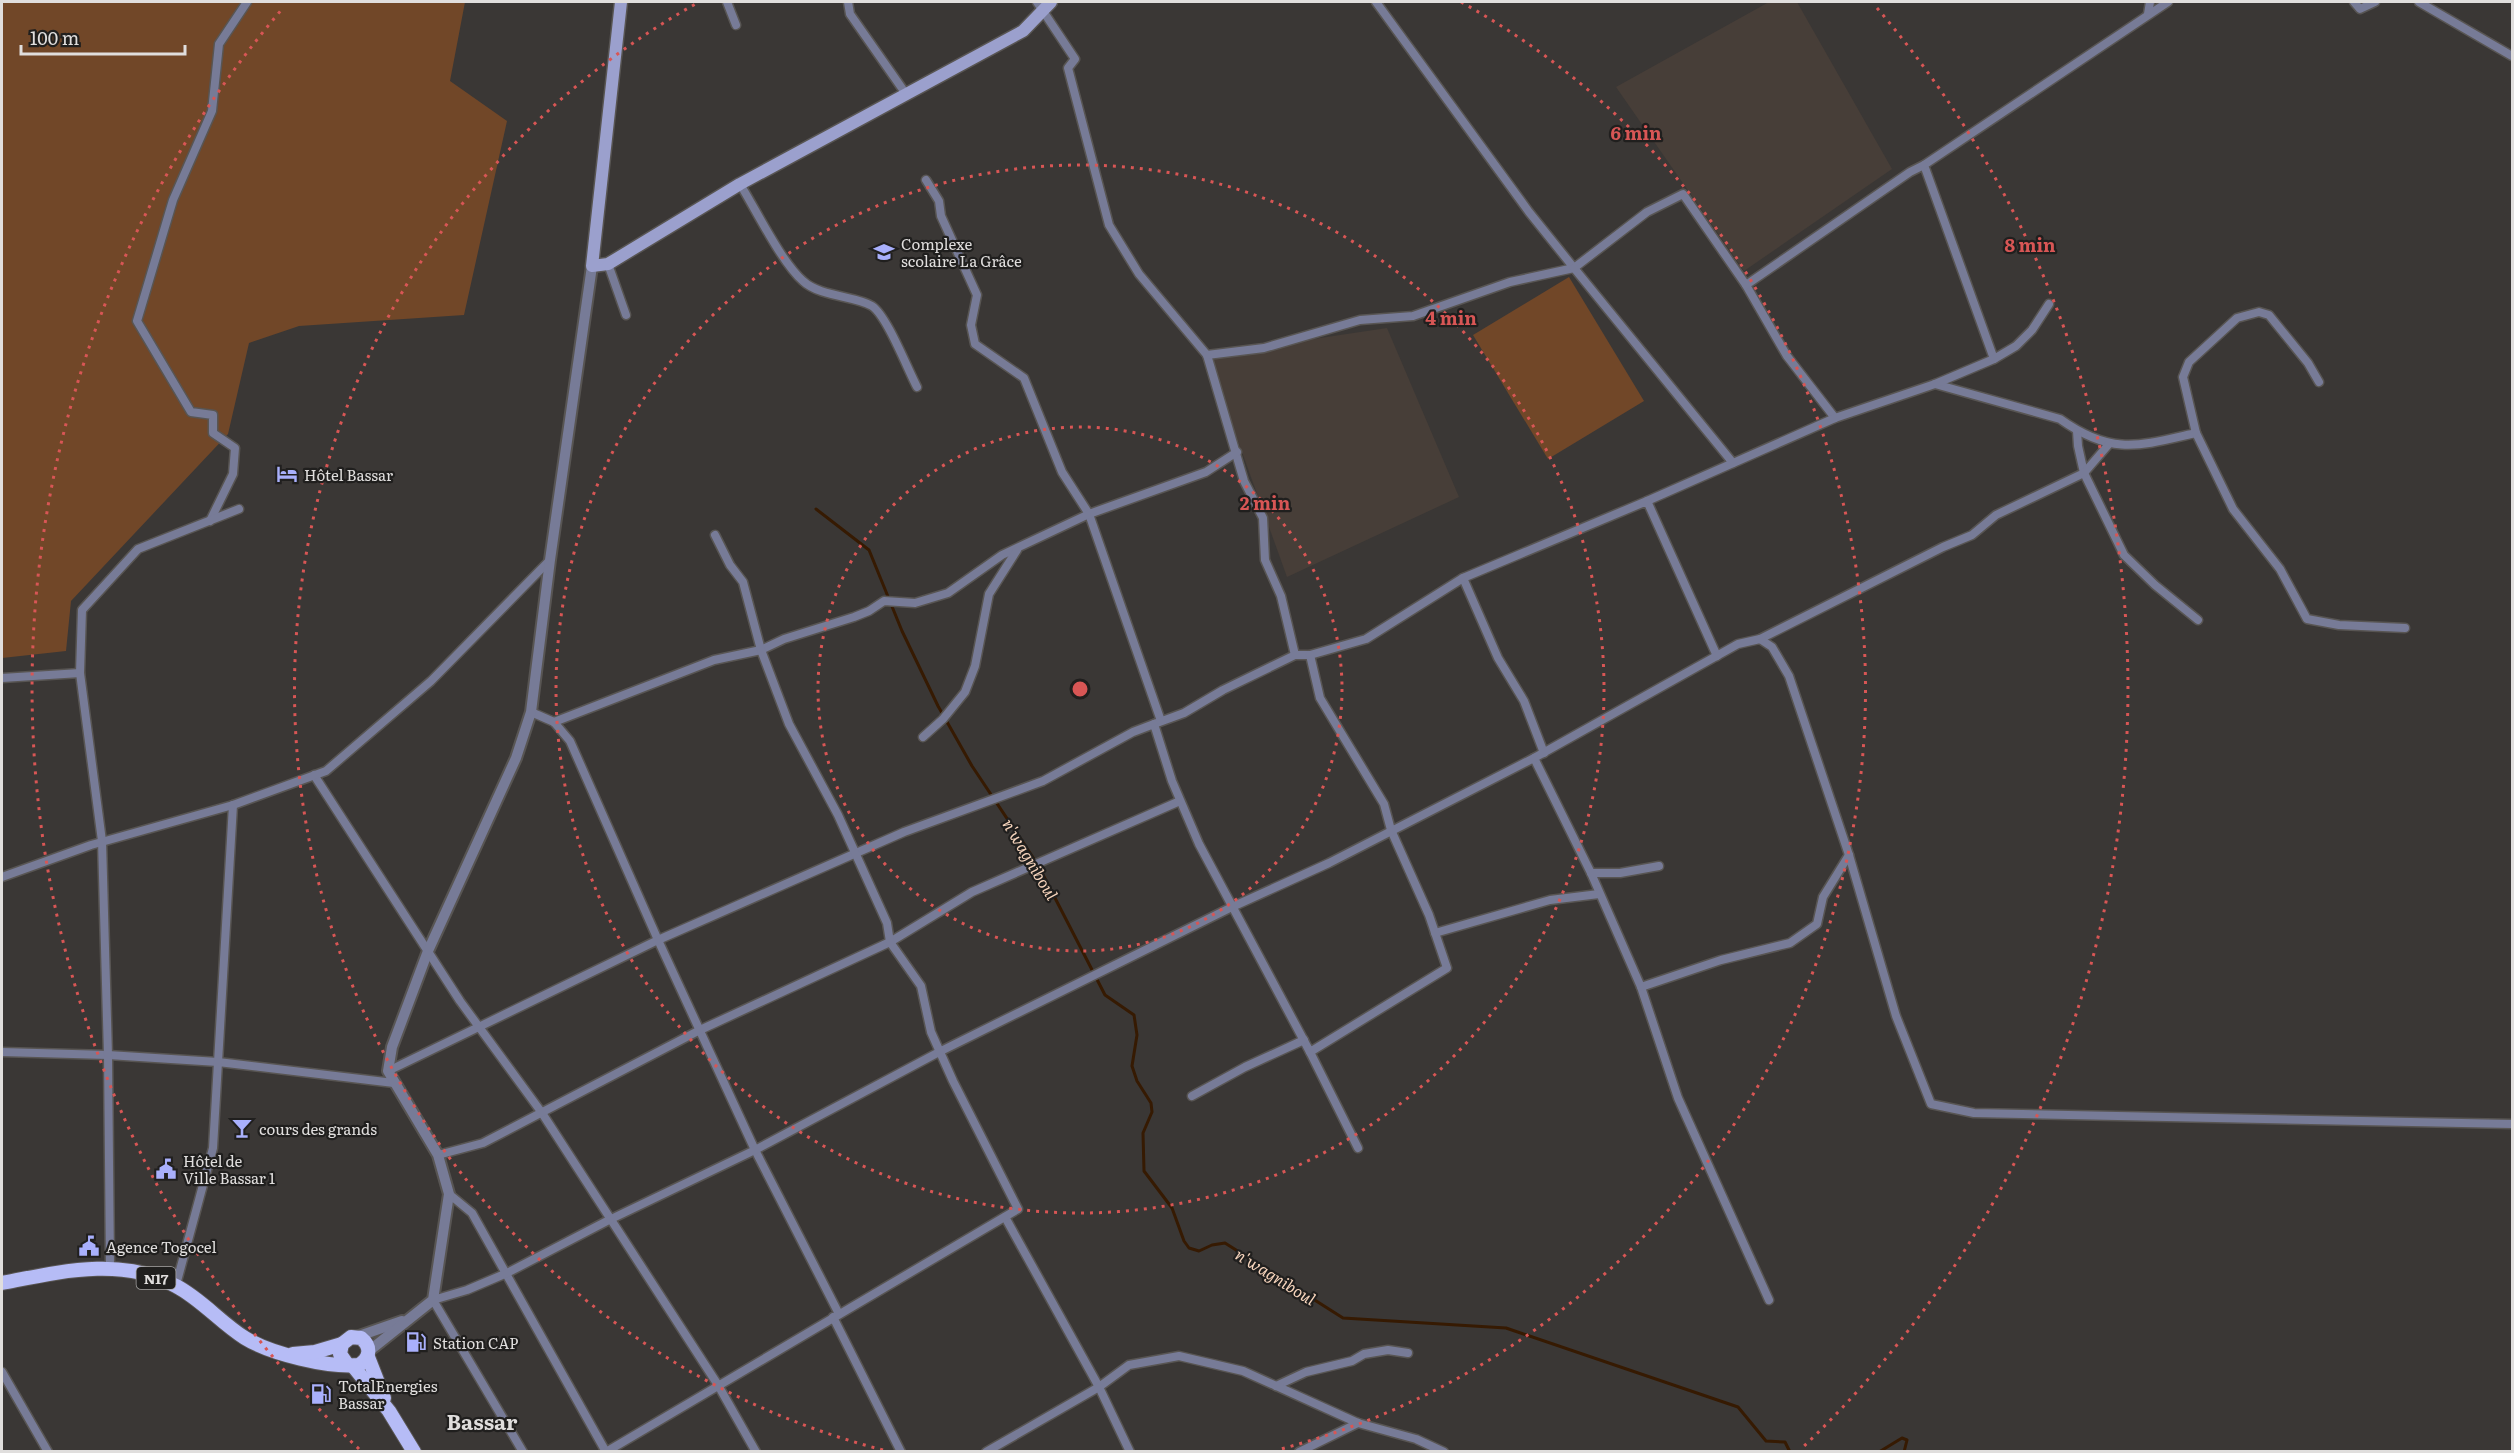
<svg xmlns="http://www.w3.org/2000/svg" width="2514" height="1453" font-family="Literata,serif">
  <style>
    .built { fill: #473e38 }
    .green { fill: #714728 }
    .lines { fill: none; stroke-linecap: round; stroke-linejoin: round }
    .stream { stroke: #361a02; stroke-width: 3 }
    .minor-casing { stroke: #585553; stroke-width: 11 }
    .tertiary-casing { stroke: #585553; stroke-width: 14 }
    .secondary-casing { stroke: #585553; stroke-width: 15 }
    .primary-casing { stroke: #585553; stroke-width: 16 }
    .minor { stroke: #777b97; stroke-width: 8 }
    .tertiary { stroke: #777b97; stroke-width: 10 }
    .secondary { stroke: #9ba0cd; stroke-width: 12 }
    .primary { stroke: #b6bcf6; stroke-width: 14 }
    .ring { fill: none; stroke: #d85655; stroke-width: 3; stroke-dasharray: 3 6 }
    .labels { text-anchor: middle; dominant-baseline: central; stroke-width: 4.5; stroke-linejoin: round; paint-order: stroke }
    .shield { fill: #201f1e; stroke: #a6a5a4; stroke-width: 1.5 }
    .shield-label { font-size: 14px; font-weight: bold; fill: #e0dedd }
    .poi-label { font-size: 15px; fill: #e0dedd; stroke: #201f1e; text-anchor: start }
    .water-label { font-size: 16px; font-style: italic; fill: #f6d4bc; stroke: #201f1e }
    .district-label { font-size: 21px; font-weight: bold; fill: #e0dedd; stroke: #201f1e }
    .centre { fill: #d85655; stroke: #201f1e; stroke-width: 3 }
    .ring-label { font-size: 18px; text-anchor: middle; font-weight: bold; fill: #d85655; stroke: #201f1e; stroke-width: 4.5; stroke-linejoin: round; paint-order: stroke }
  </style>
  <rect width="100%" height="100%" fill="#3a3735"/>
  <g class="built">
    <path d="M1769,2H1797L1892,169L1744,271L1616,87Z"/>
    <path d="M1387,328L1459,497L1287,577L1207,355Z"/>
  </g>
  <g class="green">
    <path d="M2,2H465L450,81L507,121L464,315L299,326L249,343L228,434L71,601L66,651L2,658Z"/>
    <path d="M1569,277L1644,401L1548,459L1473,335Z"/>
  </g>
  <g class="lines">
    <g class="stream">
      <path d="M816,509L869,550L902,631L938,706L972,766L1038,865L1105,995L1134,1015L1137,1035L1132,1066L1137,1081L1151,1103L1152,1112L1143,1133L1144,1171L1172,1208L1184,1241L1189,1248L1199,1251L1212,1245L1225,1243L1343,1318L1506,1328L1738,1407L1766,1441L1785,1442L1790,1452"/>
      <path d="M1879,1452L1902,1438L1907,1440L1904,1452"/>
    </g>
    <g class="minor-casing">
      <g id="minor">
        <path d="M727,2L736,25"/>
        <path d="M848,2L850,14L906,94"/>
        <path d="M1037,2L1075,59L1068,68L1109,225L1139,274L1207,355L1244,481L1263,518L1265,560L1281,596L1295,655"/>
        <path d="M2354,2L2360,9L2375,2"/>
        <path d="M2419,2L2512,56"/>
        <path d="M2148,14L2150,2"/>
        <path d="M926,180L939,201L941,216L977,295L971,325L975,344L1024,378L1062,472L1089,514L1161,721"/>
        <path d="M740,184C756,210 782,263 803,281C820,297 857,296 872,306C887,316 907,368 917,387"/>
        <path d="M608,264L626,315"/>
        <path d="M1207,355L1264,348L1360,320L1413,316L1510,282L1574,268L1529,212L1376,2"/>
        <path d="M1994,359L1924,165L2168,2"/>
        <path d="M1935,384L2060,419C2112,456 2139,446 2196,433L2183,377L2189,362L2237,318L2259,312L2269,315L2308,363L2319,382"/>
        <path d="M1835,418L1787,356L1746,285L1910,172L1924,165"/>
        <path d="M2077,431L2078,446L2084,473L2124,555L2155,585L2198,620"/>
        <path d="M2196,433L2233,509L2280,569L2307,619L2339,625L2405,628"/>
        <path d="M1733,463L1574,268L1647,212L1683,194L1746,285"/>
        <path d="M1647,501L1835,418L1935,384L1994,359L2016,346L2032,330L2049,304"/>
        <path d="M210,521L233,474L235,448L213,433V415L191,412L137,321L173,200L212,111L219,44L247,2"/>
        <path d="M1463,578L1498,658L1524,701L1544,753"/>
        <path d="M1760,639L1943,547L1972,535L1996,515L2084,473L2109,444"/>
        <path d="M2,678L80,673"/>
        <path d="M531,712L554,722L570,741L658,940L755,1150L839,1314"/>
        <path d="M554,722L714,660L761,650L784,639L854,617L869,611L884,601L915,603L948,593L1002,555L1089,514L1206,472L1237,452"/>
        <path d="M1154,724L1184,713L1223,690L1295,655H1310L1366,639L1463,578L1647,501L1717,656"/>
        <path d="M923,737L943,719L965,692L975,666L989,594L1017,550"/>
        <path d="M1534,758L1591,873L1641,987L1678,1098L1769,1300"/>
        <path d="M314,775L460,1001L542,1113L718,1385L756,1452"/>
        <path d="M1591,873H1620L1659,866"/>
        <path d="M2,877L91,845L233,805L326,771L431,681L550,560"/>
        <path d="M1435,933L1550,900L1599,894"/>
        <path d="M1641,987L1721,960L1790,943L1817,924L1823,897L1849,855"/>
        <path d="M2,1052L108,1055L218,1062L394,1083"/>
        <path d="M1310,1052L1358,1148"/>
        <path d="M388,1071L658,940L904,832L1043,781L1133,732L1154,724L1172,781L1199,844L1310,1052L1447,968L1429,915L1391,830L1384,804L1320,698L1310,655"/>
        <path d="M1192,1096L1245,1067L1304,1040"/>
        <path d="M438,1155L483,1143L700,1030L890,942L972,892L1180,801"/>
        <path d="M449,1194L472,1213L606,1452"/>
        <path d="M1005,1217L1099,1387L1130,1452"/>
        <path d="M110,1267L108,1055L102,841L80,673L82,610L138,549L239,509"/>
        <path d="M176,1285L213,1148L233,805"/>
        <path d="M833,1317L901,1452"/>
        <path d="M2,1372L48,1452"/>
        <path d="M1276,1386L1306,1372L1352,1361L1364,1354L1388,1350L1408,1353"/>
        <path d="M523,1452L433,1300L467,1290L507,1273L609,1220L755,1150L941,1051L1232,907L1329,863L1534,758L1738,644L1760,639L1772,647L1789,676L1849,855L1896,1016L1931,1104L1974,1113L2512,1124"/>
        <path d="M606,1452L1018,1209L953,1081L931,1032L921,986L890,942L887,923L838,815L789,724L761,650L743,582L730,565L715,535"/>
        <path d="M986,1452L1099,1387L1129,1365L1179,1356L1243,1371L1358,1423L1416,1439L1444,1452"/>
        <path d="M1299,1452L1358,1423"/>
      </g>
    </g>
    <g class="tertiary-casing">
      <g id="tertiary">
        <path d="M356,1337L402,1321"/>
        <path d="M369,1351L433,1300L449,1194L438,1155L388,1071L392,1047L428,951L516,758L531,712L550,560L592,266"/>
      </g>
    </g>
    <g class="secondary-casing">
      <path id="secondary" d="M621,2L592,266L608,264L740,184L1023,31L1051,2"/>
    </g>
    <g class="primary-casing">
      <g id="primary">
        <path d="M2,1283C59,1272 121,1256 176,1286C201,1299 221,1323 245,1338C271,1354 329,1368 359,1365C370,1358 372,1347 361,1338L351,1337L342,1344L340,1354L347,1364"/>
        <path d="M293,1354L315,1352L342,1344"/>
        <path d="M368,1357L384,1398"/>
        <path d="M353,1366L389,1411L414,1452"/>
      </g>
    </g>
    <use href="#minor" class="minor"/>
    <use href="#tertiary" class="tertiary"/>
    <use href="#secondary" class="secondary"/>
    <use href="#primary" class="primary"/>
  </g>
  <g class="ring">
    <circle cx="1080" cy="689" r="262"/>
    <circle cx="1080" cy="689" r="524"/>
    <path d="M883 1450A786 786 0 0 1 699 2M1461 2A786 786 0 0 1 1277 1450"/>
    <path d="M359 1449A1048 1048 0 0 1 283 8M1877 8A1048 1048 0 0 1 1801 1449"/>
  </g>
  <defs>
    <g id="school-bare" transform="scale(1.62)"><path d="M0-5L7-2L0 1L-7-2ZM-4 1L0 2.5L4 1V4Q0 6-4 4Z" fill="#a9b0fc" stroke="#201f1e" stroke-width="2.5" paint-order="stroke"/></g>
    <g id="hotel-bare" transform="scale(1.62)"><path d="M-6-4.5h1.5V1H6V5H4.5V3h-9V5H-6ZM-4 0a1.8 1.8 0 1 1 3.6 0ZM.5 0V-2.5h3Q6-2.5 6 0Z" fill="#a9b0fc" stroke="#201f1e" stroke-width="2.5" paint-order="stroke"/></g>
    <g id="bar-bare" transform="scale(1.62)"><path d="M-6-5H6L.8 .8V4.5H3.5V6h-7V4.5H-.8V.8Z" fill="#a9b0fc" stroke="#201f1e" stroke-width="2.5" paint-order="stroke"/></g>
    <g id="civic-bare" transform="scale(1.62)"><path d="M-.6-6.5H3V-4.5H.6V-3L4-1V1h2V6H-6V1h2V-1L-.6-3ZM-1.2 2.5V6h2.4V2.5Z" fill="#a9b0fc" stroke="#201f1e" stroke-width="2.5" paint-order="stroke"/></g>
    <g id="fuel-bare" transform="scale(1.62)"><path d="M-5.5-6h7V0h2V4h1.3V-2.5L3-4.5l.8-.8L6-3V5H2.5V1h-1V6h-7ZM-4.2-4.7v3.2H.2V-4.7Z" fill="#a9b0fc" stroke="#201f1e" stroke-width="2.5" paint-order="stroke"/></g>
  </defs>
  <g fill-rule="evenodd">
    <use href="#school-bare" x="884" y="252"/>
    <use href="#hotel-bare" x="287" y="474"/>
    <use href="#bar-bare" x="242" y="1128"/>
    <use href="#civic-bare" x="166" y="1169"/>
    <use href="#civic-bare" x="89" y="1246"/>
    <use href="#fuel-bare" x="416" y="1342"/>
    <use href="#fuel-bare" x="321" y="1394"/>
  </g>
  <g class="labels">
    <rect class="shield" x="136.5" y="1267" width="39" height="22" rx="4.5"/>
    <g class="shield-label">
      <text x="156" y="1278">N17</text>
    </g>
    <g class="poi-label">
      <text x="901" y="243">Complexe<tspan x="901" dy="17">scolaire La Grâce</tspan></text>
      <text x="304" y="474">Hôtel Bassar</text>
      <text x="259" y="1128">cours des grands</text>
      <text x="183" y="1160">Hôtel de<tspan x="183" dy="17">Ville Bassar 1</tspan></text>
      <text x="106" y="1246">Agence Togocel</text>
      <text x="433" y="1342">Station CAP</text>
      <text x="338" y="1385">TotalEnergies<tspan x="338" dy="17">Bassar</tspan></text>
    </g>
    <g class="water-label">
      <text transform="translate(1031 859) rotate(59)">n'wagniboul</text>
      <text transform="translate(1276 1276) rotate(32)">n'wagniboul</text>
    </g>
    <g class="district-label">
      <text x="482" y="1420">Bassar</text>
    </g>
  </g>
  <circle cx="1080" cy="689" r="9" class="centre"/>
  <g class="ring-label">
    <text x="1636" y="140">6 min</text>
    <text x="2030" y="252">8 min</text>
    <text x="1451" y="325">4 min</text>
    <text x="1265" y="510">2 min</text>
  </g>
  <rect width="2514" height="1453" fill="none" stroke="#e0dedd" stroke-width="6"/>
  <path d="M21 45v9h164v-9" fill="none" stroke="#e0dedd" stroke-width="3"/>
  <text x="30" y="45" font-size="18" fill="#e0dedd" stroke="#201f1e" stroke-width="4.5" paint-order="stroke">100 m</text>
</svg>
